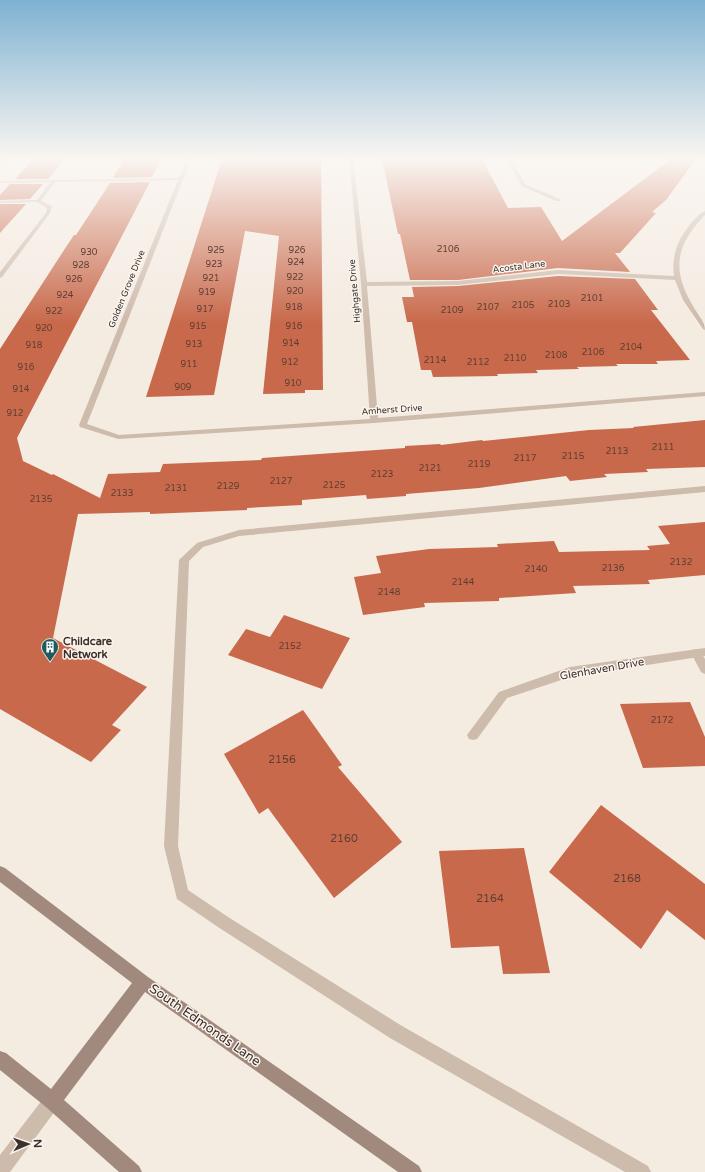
<svg xmlns="http://www.w3.org/2000/svg" width="705" height="1172" font-family="'Varela Round',sans-serif">
  <style>
    .building { fill: #c8694b }
    .lines { fill: none; stroke-linecap: round; stroke-linejoin: round }
    .service { fill: #cdbbac; fill-rule: evenodd }
    .minor { fill: #cdbbac; fill-rule: evenodd }
    .secondary { fill: #a18a7d; fill-rule: evenodd }
    .labels { text-anchor: middle; dominant-baseline: central; stroke-width: 3; stroke-linejoin: round; paint-order: stroke }
    .number-label { font-size: 9px; fill: #5e3e33 }
    .far-street-label { font-size: 9px; fill: #3b302b; stroke: #fbf5ee }
    .poi-label { font-size: 11px; font-weight: bold; fill: #3b302b; stroke: #fbf5ee; text-anchor: start }
    .street-label { font-size: 11px; fill: #3b302b; stroke: #fbf5ee }
    .near-number-label { font-size: 11px; fill: #5e3e33 }
    .near-street-label { font-size: 13px; fill: #3b302b; stroke: #fbf5ee }
  </style>
  <rect width="100%" height="100%" fill="#f4ebe1"/>
  <g class="building">
    <path d="M34,159H65L48,179H15Z"/>
    <path d="M124,159H161L152,177L113,178Z"/>
    <path d="M222,159H321L323,390H305V393L263,394L279,236L245,231L214,395L146,397Z"/>
    <path d="M382,159H482L508,208L541,207L562,241L671,159H696L666,200L652,212L656,213L620,253H615L630,272L558,268L458,280H410L400,234H398Z"/>
    <path d="M150,182L17,438L23,461L52,475L53,474L100,498L108,474L160,472L163,464L261,460L262,458L405,448V446L440,444L441,445L482,440L483,441L589,430L634,428L633,427L705,420V467L646,469L648,472L604,474L607,477L570,481L566,476L479,488L406,494V496L367,499L366,495L302,500V505L247,508V510L150,514V512L78,514L53,638L147,687L112,725L121,730L91,762L0,709V349L66,247L74,235H76L110,183Z"/>
    <path d="M10,184H43L30,199L0,200V195Z"/>
    <path d="M0,204H26L0,233Z"/>
    <path d="M558,276L635,279L658,310H651L690,360L656,361L658,364H616L618,366L577,367L579,369L536,370L538,373L497,374L498,376L433,377L431,370H421L412,322H407L402,297H414L412,287L458,286Z"/>
    <path d="M705,522V575L648,580L650,584L573,586L576,593L499,598V601L424,603L425,607L363,615L354,577L381,573L376,556L429,549L498,547L497,544L554,541L559,552L650,550L647,546L670,544L658,526Z"/>
    <path d="M284,615L350,638L322,689L228,655L246,629L270,637Z"/>
    <path d="M690,702L705,737V766L643,768L620,704Z"/>
    <path d="M303,710L342,765L338,767L402,842L334,898L268,808L259,814L224,754Z"/>
    <path d="M601,805L705,884V940L667,910L641,949L549,872Z"/>
    <path d="M524,848L550,973L503,974L499,946L451,948L439,851Z"/>
  </g>
  <g class="lines">
    <g class="service">
      <path d="M4,159H9L0,167V164Z"/>
      <path d="M52,180L56,181L41,201L52,206L50,213L2,277L0,278V272L46,213L47,208L37,202L0,203V201L37,200Z"/>
      <path d="M705,486V492L239,536L203,547L189,561L178,846L188,890L228,917L402,1026L648,1166L651,1172H625L390,1038L218,927L177,899L164,846L179,560L197,543L239,530Z"/>
      <path d="M696,649L700,650L705,659V674L701,672L691,653L692,650Z"/>
      <path d="M52,1092L58,1095L61,1101L58,1107L10,1172H0V1155L46,1095Z"/>
    </g>
    <g class="minor">
      <path d="M187,159H191L87,424L119,435L370,419L361,284L349,159H353L367,282L458,281L558,270L674,276C671,254 679,237 693,221C697,217 700,213 705,211V215C676,245 671,269 693,306C697,314 705,321 705,330L703,329L683,300L675,280L558,274L458,285L367,286L378,418L705,392V396L374,423L118,439L80,427L79,425L178,180L0,183V181L179,178Z"/>
      <path d="M507,159H511L525,184L560,199V201H556L521,186Z"/>
      <path d="M705,648V656L570,677L507,698L477,739L473,740L469,739L467,735L499,692L570,667Z"/>
    </g>
    <path class="secondary" d="M0,866L5,868L148,977L419,1166L422,1172H398L145,992L64,1100L139,1166L142,1172H119L46,1107L0,1070V1051L6,1053L51,1089L132,983L0,882Z"/>
  </g>
  <linearGradient id="sky" x2="0" y2="1"><stop stop-color="#7eb2d2"/><stop offset="0.49" stop-color="#faf6f2"/><stop offset="1" stop-color="#faf6f2" stop-opacity="0"/></linearGradient>
  <rect width="705" height="323" fill="url(#sky)"/>
  <defs>
    <g id="building-pin" transform="scale(0.9)"><path d="M0 17L-7.5 6A9.5 9.5 0 1 1 7.5 6Z" fill="#1f5a5e" stroke="#fbf5ee"/><path d="M-4-6H4V6H1V3H-1V6H-4ZM-2.5-4.3h1.7v1.8h-1.7ZM.8-4.3h1.7v1.8H.8ZM-2.5-1h1.7V.8h-1.7ZM.8-1h1.7V.8H.8Z" fill="#fff"/></g>
  </defs>
  <g fill-rule="evenodd">
    <use href="#building-pin" x="50" y="647"/>
  </g>
  <g class="labels">
    <g class="number-label">
      <text x="448" y="249">2106</text>
      <text x="216" y="250">925</text>
      <text x="297" y="250">926</text>
      <text x="89" y="252">930</text>
      <text x="296" y="262">924</text>
      <text x="214" y="264">923</text>
      <text x="81" y="265">928</text>
      <text x="295" y="277">922</text>
      <text x="211" y="278">921</text>
      <text x="74" y="279">926</text>
      <text x="295" y="291">920</text>
      <text x="207" y="292">919</text>
      <text x="65" y="295">924</text>
      <text x="592" y="298">2101</text>
      <text x="559" y="304">2103</text>
      <text x="523" y="305">2105</text>
      <text x="294" y="307">918</text>
      <text x="488" y="307">2107</text>
      <text x="205" y="309">917</text>
      <text x="452" y="310">2109</text>
      <text x="54" y="311">922</text>
      <text x="198" y="326">915</text>
      <text x="294" y="326">916</text>
      <text x="44" y="328">920</text>
      <text x="291" y="343">914</text>
      <text x="194" y="344">913</text>
      <text x="34" y="345">918</text>
      <text x="631" y="347">2104</text>
      <text x="593" y="352">2106</text>
      <text x="556" y="355">2108</text>
      <text x="515" y="358">2110</text>
      <text x="435" y="360">2114</text>
      <text x="290" y="362">912</text>
      <text x="478" y="362">2112</text>
      <text x="189" y="364">911</text>
      <text x="26" y="367">916</text>
      <text x="293" y="383">910</text>
      <text x="183" y="387">909</text>
      <text x="21" y="389">914</text>
      <text x="15" y="413">912</text>
      <text x="663" y="447">2111</text>
      <text x="617" y="451">2113</text>
      <text x="573" y="456">2115</text>
      <text x="525" y="458">2117</text>
      <text x="479" y="464">2119</text>
      <text x="430" y="468">2121</text>
      <text x="382" y="474">2123</text>
      <text x="281" y="481">2127</text>
      <text x="334" y="485">2125</text>
      <text x="228" y="486">2129</text>
      <text x="176" y="488">2131</text>
      <text x="122" y="493">2133</text>
      <text x="41" y="499">2135</text>
      <text x="681" y="562">2132</text>
      <text x="613" y="568">2136</text>
      <text x="536" y="569">2140</text>
      <text x="463" y="582">2144</text>
      <text x="389" y="592">2148</text>
      <text x="290" y="646">2152</text>
      <text x="662" y="720">2172</text>
    </g>
    <g class="far-street-label">
      <text transform="translate(519 267) rotate(-7)">Acosta Lane</text>
      <text transform="translate(127 289) rotate(-68)">Golden Grove Drive</text>
      <text transform="translate(355 291) rotate(-95)">Highgate Drive</text>
      <text transform="translate(392 410) rotate(-4)">Amherst Drive</text>
    </g>
    <g class="poi-label">
      <text x="63" y="641">Childcare<tspan x="63" dy="13">Network</tspan></text>
    </g>
    <g class="street-label">
      <text transform="translate(602 669) rotate(-10)">Glenhaven Drive</text>
    </g>
    <g class="near-number-label">
      <text x="282" y="759">2156</text>
      <text x="344" y="838">2160</text>
      <text x="627" y="878">2168</text>
      <text x="490" y="898">2164</text>
    </g>
    <g class="near-street-label">
      <text transform="translate(205 1025) rotate(35)">South Edmonds Lane</text>
    </g>
  </g>
  <g transform="translate(28 1144) rotate(88)" stroke="#fbf5ee" stroke-width="3" paint-order="stroke">
  <path d="M0-3L7 15L0 10L-7 15Z" fill="#3b302b"/>
  <text y="-6" font-size="11" font-weight="bold" text-anchor="middle" fill="#3b302b">N</text>
  </g>
</svg>
